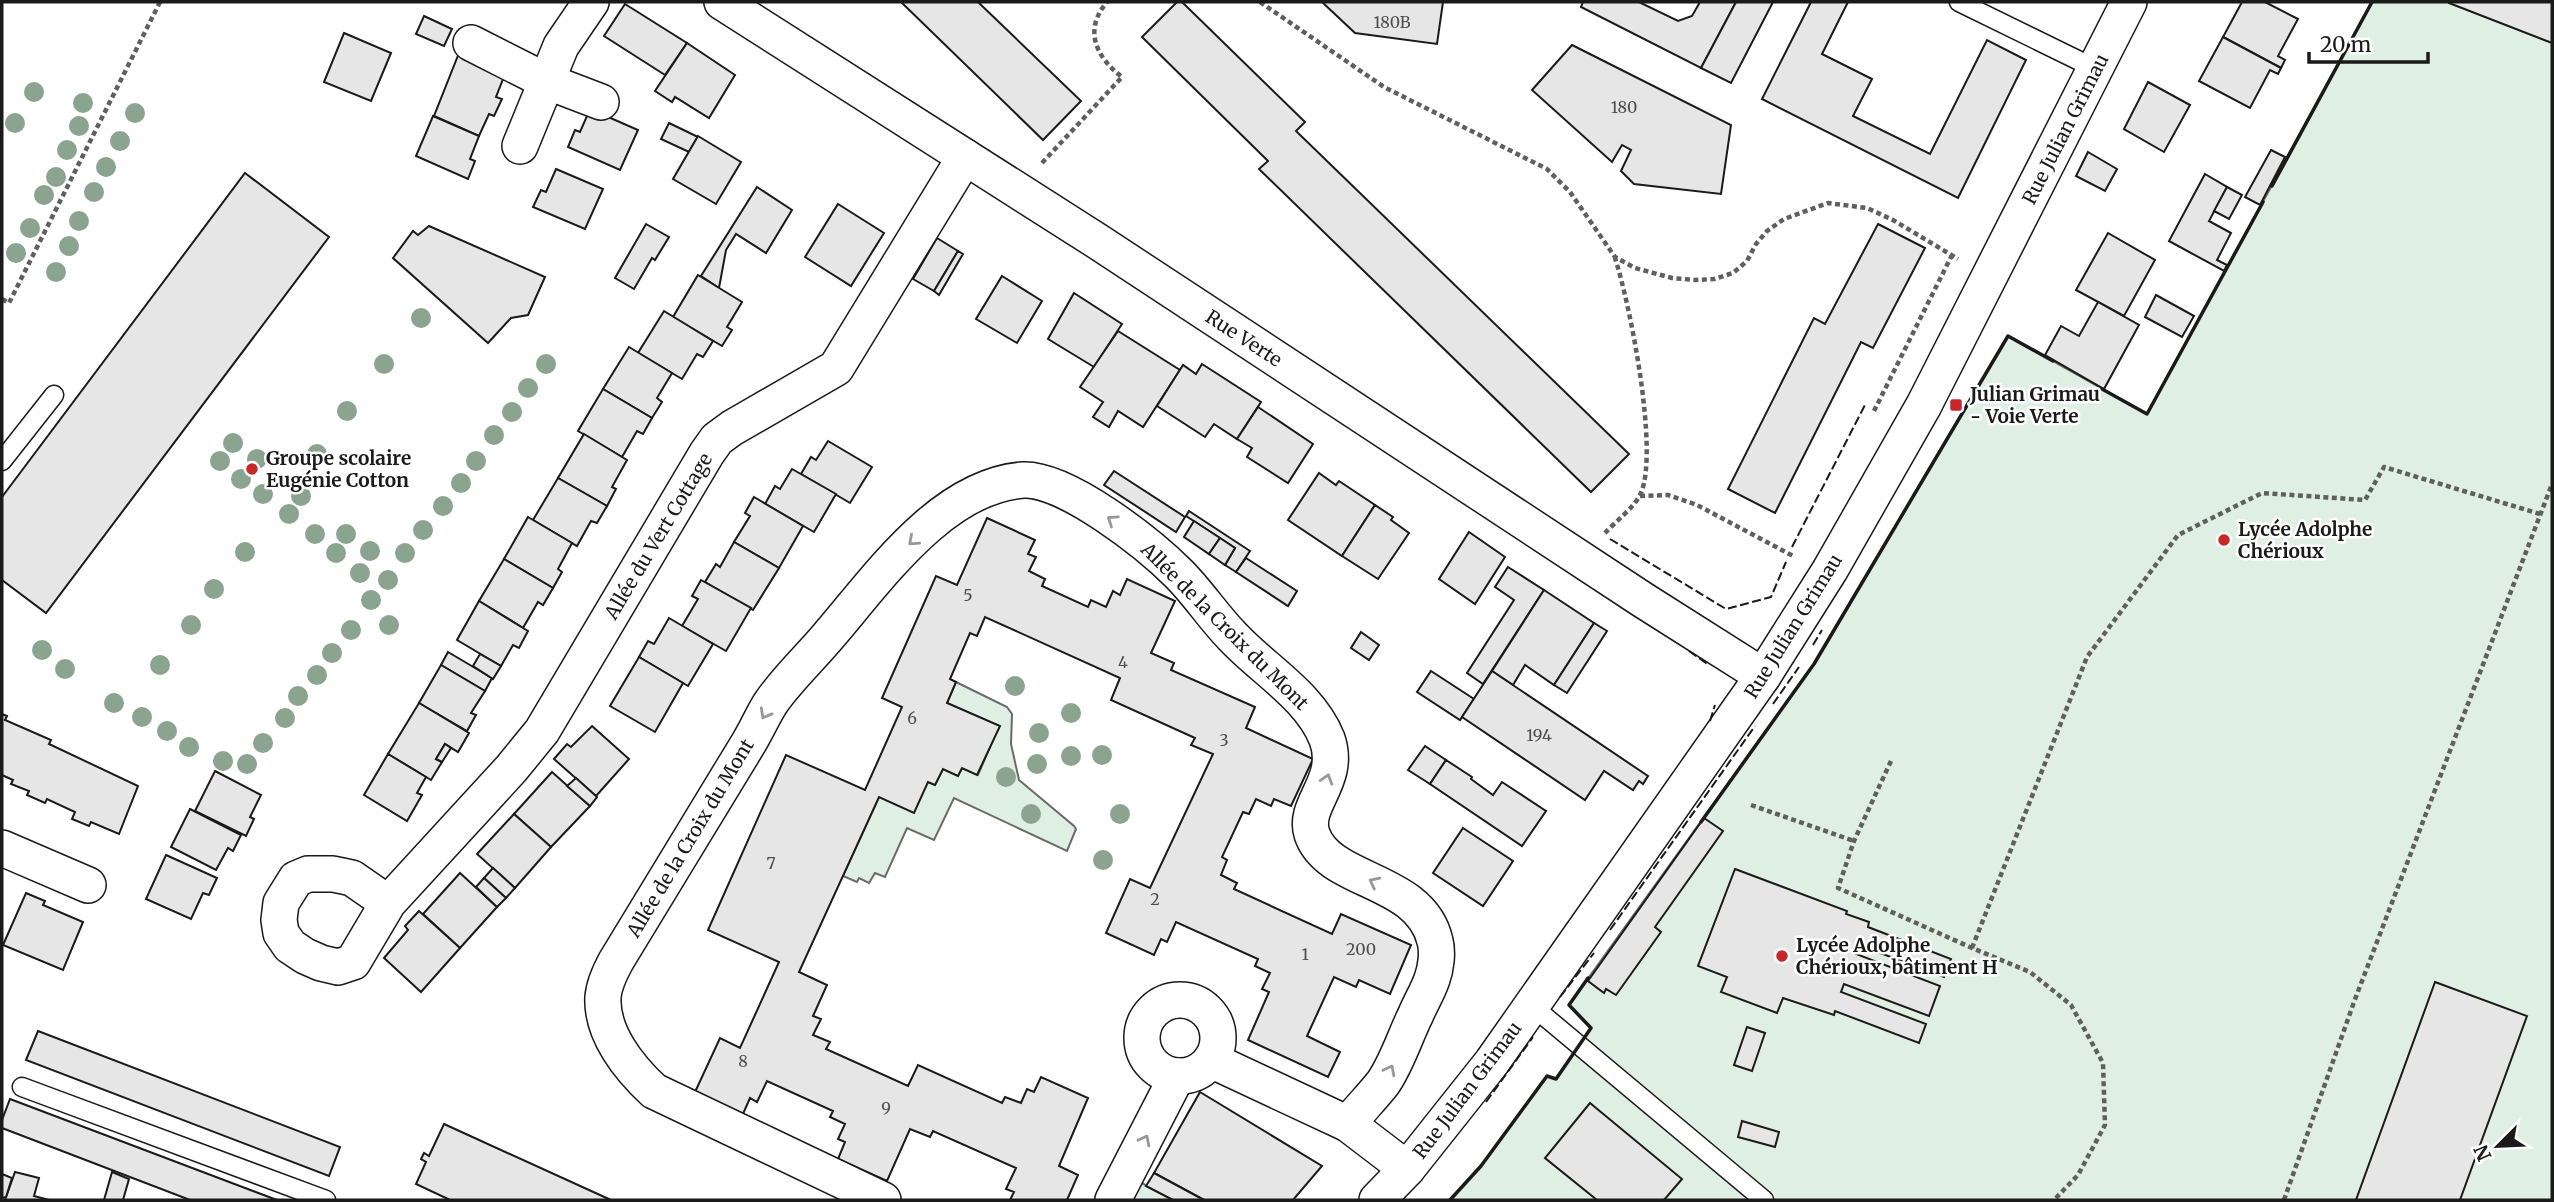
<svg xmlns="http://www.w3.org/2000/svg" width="2554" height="1202" font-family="Merriweather,serif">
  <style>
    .green { fill: #e0efe3; stroke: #6a6a6a; stroke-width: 2 }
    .building { fill: #e6e6e6; stroke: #1a1a1a; stroke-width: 2 }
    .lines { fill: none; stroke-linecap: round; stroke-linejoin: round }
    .lane-casing { stroke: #1a1a1a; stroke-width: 21 }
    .street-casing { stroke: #1a1a1a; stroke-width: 38 }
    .path { stroke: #5f5f5f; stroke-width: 4.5; stroke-dasharray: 5 3.5; stroke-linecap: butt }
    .lane { stroke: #fff; stroke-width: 18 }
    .street { stroke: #fff; stroke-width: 35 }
    .fence { stroke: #1a1a1a; stroke-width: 2; stroke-dasharray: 9 3.5; stroke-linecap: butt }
    .wall { stroke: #1a1a1a; stroke-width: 3.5 }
    .tree { fill: #8aa48f }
    .oneway { stroke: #989898 }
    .poi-dot { fill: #c62828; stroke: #fff; stroke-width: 2.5 }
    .labels { text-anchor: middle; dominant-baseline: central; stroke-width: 5; stroke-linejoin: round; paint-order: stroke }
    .number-label { font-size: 16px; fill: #4d4d4d }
    .street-label { font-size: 19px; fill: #1a1a1a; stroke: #fff }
    .poi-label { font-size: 19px; font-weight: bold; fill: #1a1a1a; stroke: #fff; text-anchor: start }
  </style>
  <rect width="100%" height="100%" fill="#fff"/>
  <g class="green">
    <path d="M2372,2H2552V1200H1450L1481,1166L1547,1076L1556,1079L1591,1028L1569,1005L1814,664L2008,336L2147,414Z"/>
    <path d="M956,682L1007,707L1012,714L1011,744L1019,780L1074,826L1076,829L1067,851L954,798L934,840L907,828L885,877L875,873L869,883L859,878L857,882L843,876L879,797L928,782L935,785L943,769L958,776L962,768L978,775L999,726L947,703Z"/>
    <path d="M1138,1181L1173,1200H1128Z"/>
  </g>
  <g class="building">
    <path d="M901,2H978L1081,101L1043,140Z"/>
    <path d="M1177,2H1182L1305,122L1296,131L1629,454L1591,492L1259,169L1268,161L1142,37Z"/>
    <path d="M1322,2H1443L1437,44L1355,33Z"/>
    <path d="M1583,2H1639L1678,21L1692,16L1700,2H1736L1701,68L1581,7Z"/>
    <path d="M1736,2H1773L1731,83L1701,68Z"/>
    <path d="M1811,2H1848L1822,54L1872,79L1853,116L1930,154L1987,40L2026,60L1958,198L1762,99Z"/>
    <path d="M2242,2H2265L2298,19L2278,56L2285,60L2281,68L2223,37Z"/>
    <path d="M2449,2H2552V43L2449,3Z"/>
    <path d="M625,4L687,43L665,75L604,36Z"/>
    <path d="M424,16L452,29L444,46L416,34Z"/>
    <path d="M344,33L391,53L371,101L324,82Z"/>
    <path d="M2223,37L2281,68L2278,74L2270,70L2250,108L2199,81Z"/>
    <path d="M687,43L735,75L709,118L675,97L672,102L655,91Z"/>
    <path d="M1572,45L1731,125L1721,194L1634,184L1621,171L1631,150L1622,145L1612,162L1532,90Z"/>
    <path d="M459,53L505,74L496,97L502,99L494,116L489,114L479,136L434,116Z"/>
    <path d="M2148,82L2190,105L2164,152L2124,129Z"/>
    <path d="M590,109L638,130L620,170L568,147L575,130L580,132Z"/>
    <path d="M433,116L479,136L470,159L475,161L468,179L416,156Z"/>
    <path d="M669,123L698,137L689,152L661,139Z"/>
    <path d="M698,136L741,162L716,204L673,179Z"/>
    <path d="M2271,150L2285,157L2260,205L2245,197Z"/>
    <path d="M2088,152L2117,169L2105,191L2076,176Z"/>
    <path d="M556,169L603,189L585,229L533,207L541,190L546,192Z"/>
    <path d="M245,173L329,237L46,613L2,580V497Z"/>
    <path d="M2205,174L2227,187L2209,221L2231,233L2217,260L2227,265L2224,271L2169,241Z"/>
    <path d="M757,187L792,210L766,253L736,234L726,250L719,288L701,276Z"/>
    <path d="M2227,187L2242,195L2229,219L2214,211Z"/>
    <path d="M838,204L884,233L851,286L805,257Z"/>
    <path d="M646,224L669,237L655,260L652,258L634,289L615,278Z"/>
    <path d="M1878,224L1925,248L1873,348L1861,342L1775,513L1728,489L1814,318L1825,324Z"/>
    <path d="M429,226L545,277L528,315L511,318L488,343L393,258L413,231L418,235Z"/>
    <path d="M2108,233L2155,260L2124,316L2076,290Z"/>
    <path d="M937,238L958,251L934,291L913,279Z"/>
    <path d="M958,251L963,254L939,295L934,291Z"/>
    <path d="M698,275L742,302L727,327L732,330L722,346L673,317Z"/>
    <path d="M1002,276L1042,301L1017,343L976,319Z"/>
    <path d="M1074,293L1122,324L1094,367L1048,339Z"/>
    <path d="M2156,295L2194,316L2182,337L2145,317Z"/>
    <path d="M2098,302L2139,325L2104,389L2045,355L2061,326L2079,336Z"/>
    <path d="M664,311L713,341L703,357L697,354L682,379L638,353Z"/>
    <path d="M1118,331L1180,370L1143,427L1118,411L1109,427L1093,417L1103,402L1080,387Z"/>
    <path d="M629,347L672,373L657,398L662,402L652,418L603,389Z"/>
    <path d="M1202,364L1261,402L1237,439L1214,424L1205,437L1157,406L1183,365L1196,374Z"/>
    <path d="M603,389L652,418L643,434L637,431L622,457L578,431Z"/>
    <path d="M1258,407L1313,444L1288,483L1247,457L1252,448L1237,439Z"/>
    <path d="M584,434L627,460L612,487L616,489L607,506L558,478Z"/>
    <path d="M828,441L872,467L850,503L801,474L811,457L816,460Z"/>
    <path d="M792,469L836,494L814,532L765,504L775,486L780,489Z"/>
    <path d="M1114,471L1185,517L1176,532L1104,485Z"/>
    <path d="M1319,473L1336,485L1339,481L1375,505L1342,556L1288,520Z"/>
    <path d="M558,478L607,506L597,523L591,521L577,546L533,520Z"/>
    <path d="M754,497L803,526L779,568L734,542L750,516L745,513Z"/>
    <path d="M1375,505L1393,517L1391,520L1409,533L1378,579L1342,556Z"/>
    <path d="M1189,511L1250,551L1236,572L1225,565L1235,548L1186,516Z"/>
    <path d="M528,517L572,543L558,569L562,572L553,588L504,559Z"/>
    <path d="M987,518L1035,540L1028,554L1036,557L1029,571L1045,579L1042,586L1088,607L1091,600L1106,607L1113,591L1120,595L1127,579L1175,601L1151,653L1174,663L1171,670L1255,707L1246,728L1313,759L1291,806L1274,799L1271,806L1256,799L1249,814L1243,812L1222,857L1227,860L1221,875L1237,883L1234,889L1332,934L1341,914L1411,945L1390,994L1359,980L1356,987L1334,977L1307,1036L1340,1052L1328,1077L1248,1040L1269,992L1262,989L1270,973L1255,966L1258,959L1176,922L1167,942L1161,939L1154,955L1106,933L1130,879L1150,888L1213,754L1191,745L1195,738L1111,700L1120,678L985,617L977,636L970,633L950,679L956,682L947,703L1000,726L977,775L962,768L958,776L943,769L935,785L928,782L914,813L879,797L799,972L827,985L813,1016L821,1019L813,1035L830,1042L826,1049L908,1086L918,1065L1002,1103L1005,1097L1021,1103L1027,1089L1034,1092L1041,1077L1088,1098L1059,1166L1078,1175L1067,1200H1010L1014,1192L1006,1189L1016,1168L933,1131L930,1137L910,1129L887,1181L838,1159L845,1142L838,1139L845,1124L830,1117L833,1111L767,1081L757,1102L750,1098L743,1114L695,1092L720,1038L740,1048L779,962L708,930L786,755L865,790L902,707L882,698L936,576L957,585Z"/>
    <path d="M1194,521L1220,538L1209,554L1184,537Z"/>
    <path d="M1469,532L1505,557L1475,604L1439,579Z"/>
    <path d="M1220,538L1235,548L1225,565L1209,554Z"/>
    <path d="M734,542L779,568L753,610L705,582L716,564L720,567Z"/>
    <path d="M1246,558L1297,591L1288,606L1236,572Z"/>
    <path d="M504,559L553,588L543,605L538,602L523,628L479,601Z"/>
    <path d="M1508,567L1544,590L1483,684L1467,673L1514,600L1495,587Z"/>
    <path d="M701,580L751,608L726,651L682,626L698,599L692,596Z"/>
    <path d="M1544,590L1594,623L1554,685L1525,665L1513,685L1492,671Z"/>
    <path d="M479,601L528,631L519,648L513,645L501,666L457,640Z"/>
    <path d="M669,618L713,644L688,686L639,657L648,641L654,644Z"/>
    <path d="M1594,623L1607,631L1567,693L1554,685Z"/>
    <path d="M1361,632L1379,645L1369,660L1351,648Z"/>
    <path d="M448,652L492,678L485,691L441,665Z"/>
    <path d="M480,654L501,666L493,679L473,666Z"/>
    <path d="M639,657L683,683L655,732L610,706Z"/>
    <path d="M441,665L485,691L471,713L476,715L467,731L419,703Z"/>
    <path d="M1431,671L1474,699L1460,720L1417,692Z"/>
    <path d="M1492,671L1648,776L1643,784L1639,781L1633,790L1604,771L1585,800L1462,717Z"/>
    <path d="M419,703L469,733L458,752L445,744L436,759L442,762L431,780L388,754Z"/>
    <path d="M2,714L7,716L5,720L51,740L49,744L138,786L119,834L91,822L89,826L72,819L75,812L47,799L45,803L27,795L29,791L11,784L13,780L2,775Z"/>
    <path d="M592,726L629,759L596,796L554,759L567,744L571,747Z"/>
    <path d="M445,744L451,748L442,762L436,759Z"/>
    <path d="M1425,746L1446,760L1430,784L1408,770Z"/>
    <path d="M388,754L426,777L417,793L422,795L407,821L364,795Z"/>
    <path d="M1446,760L1472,777L1471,779L1493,795L1502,782L1546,811L1522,846L1430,784Z"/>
    <path d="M215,771L261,795L250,817L254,819L246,836L195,811Z"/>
    <path d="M552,772L590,806L551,847L514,814Z"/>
    <path d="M576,778L597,797L590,806L567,786Z"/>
    <path d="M190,809L241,835L233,851L228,848L216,870L171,847Z"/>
    <path d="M514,814L551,847L515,888L477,854Z"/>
    <path d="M1704,818L1723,831L1655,927L1661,932L1616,995L1606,989L1604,993L1588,981Z"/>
    <path d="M1463,828L1513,861L1483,906L1433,873Z"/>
    <path d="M166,855L217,878L209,895L203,893L191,919L146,899Z"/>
    <path d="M493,868L515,888L506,898L484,878Z"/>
    <path d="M1735,869L1847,911L1846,914L1869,922L1868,927L1951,959L1944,977L1859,945L1856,954L1940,986L1929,1016L1844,984L1841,992L1926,1024L1919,1043L1835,1011L1834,1015L1783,998L1777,1013L1721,992L1727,977L1698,966Z"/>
    <path d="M460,873L497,907L460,948L423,914Z"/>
    <path d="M484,878L506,898L497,907L476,887Z"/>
    <path d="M26,893L45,901L43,905L83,922L63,970L3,945Z"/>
    <path d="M419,911L460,948L421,992L384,958L408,930L405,926Z"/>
    <path d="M2435,982L2527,1016L2460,1200H2356Z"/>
    <path d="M1747,1027L1765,1033L1752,1071L1734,1065Z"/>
    <path d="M38,1031L340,1147L329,1176L26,1060Z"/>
    <path d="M1200,1092L1322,1166L1293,1200H1204L1154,1173Z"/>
    <path d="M10,1099L179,1163L277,1200H190L2,1128V1120Z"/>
    <path d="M1590,1103L1682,1179L1664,1200H1597L1545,1158Z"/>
    <path d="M1742,1121L1779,1132L1775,1147L1738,1137Z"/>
    <path d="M444,1124L611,1200H450L416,1184L426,1162L421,1159L424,1153L429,1156Z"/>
    <path d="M15,1172L39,1178L34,1196L49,1200H5Z"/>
    <path d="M112,1172L129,1179L123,1200H104Z"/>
    <path d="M1154,1173L1204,1200H1173L1146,1186Z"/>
    <path d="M2,1174L12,1178L6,1197L2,1198Z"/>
  </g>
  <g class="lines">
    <g class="lane-casing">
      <g id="lane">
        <path d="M1959,2L2096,69"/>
        <path d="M2,461L54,395"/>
        <path d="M1531,1005L1764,1200"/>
        <path d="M22,1087L326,1200"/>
      </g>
    </g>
    <g class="street-casing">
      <g id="street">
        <path d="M722,2L1097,241L1643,600L1763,676"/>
        <path d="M471,43L546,81L601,102"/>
        <path d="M520,146L561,46L591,2"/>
        <path d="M2,848L88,885"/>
        <path d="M388,903L352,878L333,874H308L296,879L281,903L279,920L281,933L290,946L305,956L321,963L338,967L353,962L388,903L511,769L542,731L707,453L717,439L732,428L836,368L965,157"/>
        <circle cx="1180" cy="1038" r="38"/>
        <path d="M1211,1060L1348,1124L1407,1169"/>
        <path d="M883,1200L654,1091C629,1068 601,1033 603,997C604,984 610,972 616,961C660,889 704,816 748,744C756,731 762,717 770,704C785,681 812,656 830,634C879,577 942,486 1023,480C1066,478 1149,544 1179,574C1199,594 1214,618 1234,638C1264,670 1310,696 1327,739C1342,781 1302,804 1312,834C1329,884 1420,877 1435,941C1438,952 1436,968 1432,979C1428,991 1421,1002 1416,1014C1405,1036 1397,1063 1383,1083C1372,1097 1359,1110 1348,1124"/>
        <path d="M1113,1200L1177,1076"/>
        <path d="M1377,1200L1407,1169L1492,1062L1763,676L1830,570L1924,405L2129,2"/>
      </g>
    </g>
    <g class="path">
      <path d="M1260,2L1384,87L1547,169L1570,192L1615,257L1635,268L1672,278L1695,280L1714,279L1733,273L1747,261L1756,244L1767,231L1784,219L1828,203L1867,208L1893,220L1958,259"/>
      <path d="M1042,163L1122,77C1096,57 1083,30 1107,2"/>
      <path d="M2,299L9,303L160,2"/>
      <path d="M1874,411L1952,255"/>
      <path d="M1640,496L1668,495L1697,505L1795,557"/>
      <path d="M1605,533C1616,521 1635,507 1641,493C1659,450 1630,304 1615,258"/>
      <path d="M1891,761L1854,841L1838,888L1972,948L2030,972L2071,1005L2103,1063L2105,1125L2078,1175L2054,1200"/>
      <path d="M1751,805L1854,841"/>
      <path d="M1972,948L2087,657L2178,535L2262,493L2365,500L2384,467L2540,514"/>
      <path d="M2284,1200L2354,1002L2552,484"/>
    </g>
    <use href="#lane" class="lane"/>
    <use href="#street" class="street"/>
    <g class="fence">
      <path d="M1610,539L1726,609L1771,597L1786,562"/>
      <path d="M1792,547L1866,403"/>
      <path d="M1813,645L1822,630"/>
      <path d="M1689,651L1709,665"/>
      <path d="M1773,704L1799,667"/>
      <path d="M1710,721L1715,705"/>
      <path d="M1610,930L1755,726"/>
      <path d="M1560,997L1594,953"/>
      <path d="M1486,1102L1533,1037"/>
    </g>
    <g class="wall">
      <path d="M2272,186L2372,2"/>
      <path d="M2102,389L2147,414L2263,202"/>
      <path d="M1701,822L1814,664L2008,336L2053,361"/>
      <path d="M1450,1200L1481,1166L1547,1076L1556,1079L1591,1028L1569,1005L1588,978"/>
    </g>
  </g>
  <g class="tree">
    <circle cx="34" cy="92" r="10"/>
    <circle cx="83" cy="103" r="10"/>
    <circle cx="135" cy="113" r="10"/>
    <circle cx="15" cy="123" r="10"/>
    <circle cx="79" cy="126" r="10"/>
    <circle cx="120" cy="141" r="10"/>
    <circle cx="67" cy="150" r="10"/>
    <circle cx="106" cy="167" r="10"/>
    <circle cx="56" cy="177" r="10"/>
    <circle cx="94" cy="192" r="10"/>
    <circle cx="44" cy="195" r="10"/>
    <circle cx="79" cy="221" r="10"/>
    <circle cx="30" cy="228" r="10"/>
    <circle cx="69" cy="246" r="10"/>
    <circle cx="16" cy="253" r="10"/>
    <circle cx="56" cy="272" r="10"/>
    <circle cx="421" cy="318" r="10"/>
    <circle cx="384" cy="364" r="10"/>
    <circle cx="546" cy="364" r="10"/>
    <circle cx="528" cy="388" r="10"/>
    <circle cx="347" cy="411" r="10"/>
    <circle cx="512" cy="412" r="10"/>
    <circle cx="494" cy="435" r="10"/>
    <circle cx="233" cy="443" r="10"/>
    <circle cx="317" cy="454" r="10"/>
    <circle cx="257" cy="459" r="10"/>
    <circle cx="220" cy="461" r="10"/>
    <circle cx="476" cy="461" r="10"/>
    <circle cx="241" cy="479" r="10"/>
    <circle cx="461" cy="483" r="10"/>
    <circle cx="263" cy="494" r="10"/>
    <circle cx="301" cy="496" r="10"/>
    <circle cx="443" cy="506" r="10"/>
    <circle cx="289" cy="514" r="10"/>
    <circle cx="423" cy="530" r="10"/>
    <circle cx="315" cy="534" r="10"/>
    <circle cx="346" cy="534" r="10"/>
    <circle cx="370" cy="551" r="10"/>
    <circle cx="245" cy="552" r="10"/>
    <circle cx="336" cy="553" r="10"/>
    <circle cx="405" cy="553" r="10"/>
    <circle cx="360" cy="573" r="10"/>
    <circle cx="388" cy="580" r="10"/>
    <circle cx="214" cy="589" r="10"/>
    <circle cx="371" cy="600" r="10"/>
    <circle cx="191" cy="625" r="10"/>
    <circle cx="389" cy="625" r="10"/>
    <circle cx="351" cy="630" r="10"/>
    <circle cx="42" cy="650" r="10"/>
    <circle cx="332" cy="653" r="10"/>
    <circle cx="160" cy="665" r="10"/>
    <circle cx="65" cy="669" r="10"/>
    <circle cx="317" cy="675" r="10"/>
    <circle cx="1015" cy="686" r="10"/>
    <circle cx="298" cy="696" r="10"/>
    <circle cx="114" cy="703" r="10"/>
    <circle cx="1071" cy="713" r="10"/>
    <circle cx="142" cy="717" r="10"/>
    <circle cx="285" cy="718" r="10"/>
    <circle cx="167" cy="731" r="10"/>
    <circle cx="1039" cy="733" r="10"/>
    <circle cx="263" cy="743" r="10"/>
    <circle cx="189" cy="747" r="10"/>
    <circle cx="1102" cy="755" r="10"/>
    <circle cx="1071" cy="756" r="10"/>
    <circle cx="223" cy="761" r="10"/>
    <circle cx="247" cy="764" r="10"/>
    <circle cx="1037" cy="764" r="10"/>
    <circle cx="1006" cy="777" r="10"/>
    <circle cx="1031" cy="814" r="10"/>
    <circle cx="1120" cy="814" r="10"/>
    <circle cx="1103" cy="860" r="10"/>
  </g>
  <defs><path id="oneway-chevron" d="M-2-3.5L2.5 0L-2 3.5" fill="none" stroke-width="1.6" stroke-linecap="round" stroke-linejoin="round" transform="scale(1.75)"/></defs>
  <g class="oneway">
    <use href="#oneway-chevron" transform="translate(1112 520) rotate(-146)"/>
    <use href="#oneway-chevron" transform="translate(913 541) rotate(138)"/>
    <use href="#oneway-chevron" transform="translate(765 714) rotate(119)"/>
    <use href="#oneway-chevron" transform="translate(1327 779) rotate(-73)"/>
    <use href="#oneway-chevron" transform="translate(1374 882) rotate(-153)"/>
    <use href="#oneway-chevron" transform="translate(1390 1070) rotate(-63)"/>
    <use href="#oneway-chevron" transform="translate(1145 1140) rotate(-63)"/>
  </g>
  <g class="poi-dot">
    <rect x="1949" y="398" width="14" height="14" rx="3.5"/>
    <circle cx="252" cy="469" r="7"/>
    <circle cx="2224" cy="540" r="7"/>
    <circle cx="1782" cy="956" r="7"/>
  </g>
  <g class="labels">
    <g class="number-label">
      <text x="1392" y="22">180B</text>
      <text x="1624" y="107">180</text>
      <text x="968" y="595">5</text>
      <text x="1123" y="662">4</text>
      <text x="912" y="718">6</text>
      <text x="1539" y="735">194</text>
      <text x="1224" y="740">3</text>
      <text x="771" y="863">7</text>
      <text x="1155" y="899">2</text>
      <text x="1361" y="949">200</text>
      <text x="1305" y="954">1</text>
      <text x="743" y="1061">8</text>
      <text x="886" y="1108">9</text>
    </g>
    <g class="street-label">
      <text transform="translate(2065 129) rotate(-63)">Rue Julian Grimau</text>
      <text transform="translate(1244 338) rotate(33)">Rue Verte</text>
      <text transform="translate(658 536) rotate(-59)">Allée du Vert Cottage</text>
      <text transform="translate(1225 626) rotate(45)">Allée de la Croix du Mont</text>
      <text transform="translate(1793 626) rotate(-58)">Rue Julian Grimau</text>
      <text transform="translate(690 838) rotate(-59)">Allée de la Croix du Mont</text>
      <text transform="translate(1467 1090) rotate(-53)">Rue Julian Grimau</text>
    </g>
    <g class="poi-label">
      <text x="1970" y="394">Julian Grimau<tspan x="1970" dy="22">- Voie Verte</tspan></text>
      <text x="266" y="458">Groupe scolaire<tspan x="266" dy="22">Eugénie Cotton</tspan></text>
      <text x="2238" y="529">Lycée Adolphe<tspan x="2238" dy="22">Chérioux</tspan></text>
      <text x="1796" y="945">Lycée Adolphe<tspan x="1796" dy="22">Chérioux, bâtiment H</tspan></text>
    </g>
  </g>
  <rect width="2554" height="1202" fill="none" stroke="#1a1a1a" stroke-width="7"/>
  <g transform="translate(2498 1146) rotate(246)" stroke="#ffffff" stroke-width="5" paint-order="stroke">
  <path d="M0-5L12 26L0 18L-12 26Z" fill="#1a1a1a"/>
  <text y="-10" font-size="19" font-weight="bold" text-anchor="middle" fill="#1a1a1a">N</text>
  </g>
  <path d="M2309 52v10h119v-10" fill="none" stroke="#1a1a1a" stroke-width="3.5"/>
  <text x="2320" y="52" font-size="21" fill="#1a1a1a" stroke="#ffffff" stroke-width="5" paint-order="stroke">20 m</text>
</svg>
